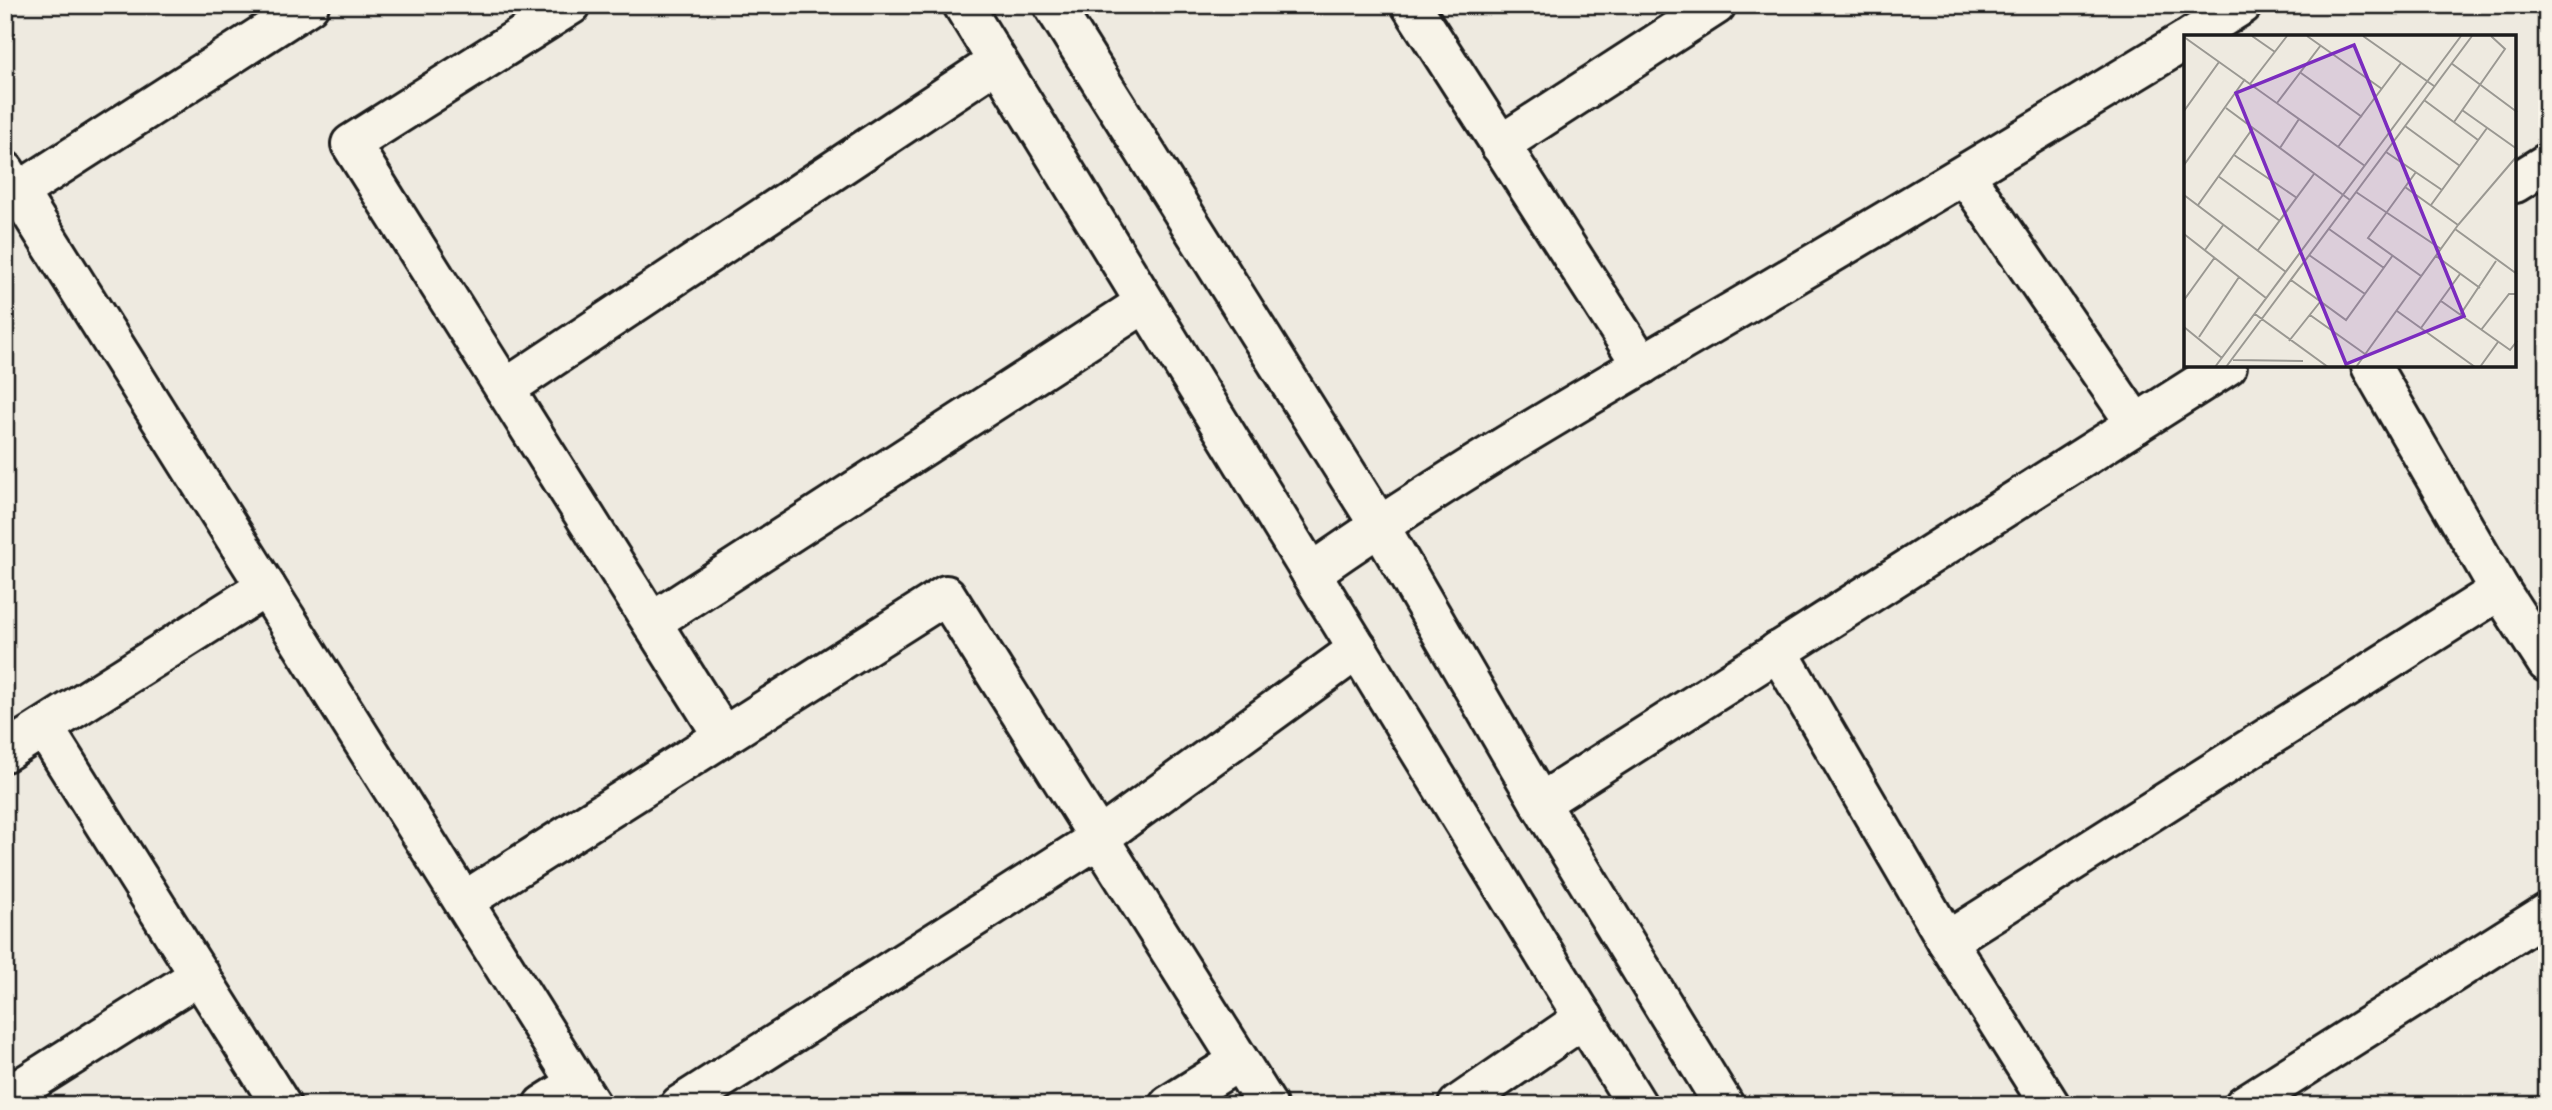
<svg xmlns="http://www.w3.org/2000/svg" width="2552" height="1110" font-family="'Gochi Hand',sans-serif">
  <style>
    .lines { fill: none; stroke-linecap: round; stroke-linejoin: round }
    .minor-casing { stroke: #1c1c1c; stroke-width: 44 }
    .minor { stroke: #f7f3e8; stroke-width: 38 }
    .inset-road { fill: none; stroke: #9a9892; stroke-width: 2 }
    .view { fill: #7b2cbf; fill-opacity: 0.15; stroke: #7b2cbf; stroke-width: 3.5 }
    .inset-edge { fill: none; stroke: #1c1c1c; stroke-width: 3.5 }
  </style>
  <rect width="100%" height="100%" fill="#eeeae0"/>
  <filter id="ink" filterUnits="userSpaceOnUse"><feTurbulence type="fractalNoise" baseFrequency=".0143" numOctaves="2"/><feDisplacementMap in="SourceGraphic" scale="14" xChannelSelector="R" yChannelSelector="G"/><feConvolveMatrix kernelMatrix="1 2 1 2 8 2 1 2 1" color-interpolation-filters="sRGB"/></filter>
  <g filter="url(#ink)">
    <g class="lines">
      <g class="minor-casing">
        <g id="minor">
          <path d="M571,5L351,144L723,736"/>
          <path d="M963,5L1637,1105"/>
          <path d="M1053,5L1379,525L1540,803L1724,1105"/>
          <path d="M1411,5L1642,365"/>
          <path d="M2191,37L2242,5"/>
          <path d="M1500,145L1716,5"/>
          <path d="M5,171L591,1105"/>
          <path d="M1965,175L2136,424"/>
          <path d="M2515,183L2547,163"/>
          <path d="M18,192L309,5"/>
          <path d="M2371,366L2500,590L2547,663"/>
          <path d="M505,389L997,62"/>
          <path d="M1311,573C1447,477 1593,393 1737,309C1888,220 2037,131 2186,40"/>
          <path d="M652,622L1145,303"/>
          <path d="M1778,651L1947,941L2050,1105"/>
          <path d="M44,728L281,1105"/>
          <path d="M5,752L266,587"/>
          <path d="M1540,803L2227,366"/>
          <path d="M464,901L946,595L1267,1105"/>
          <path d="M1947,941L2500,590"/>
          <path d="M5,1098L200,975"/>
          <path d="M543,1105L578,1083"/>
          <path d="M680,1105L1099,838L1358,649"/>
          <path d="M1169,1105L1239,1061"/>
          <path d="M1458,1105L1584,1018"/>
          <path d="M2244,1105L2547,913"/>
        </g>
      </g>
      <use href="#minor" class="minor"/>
    </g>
  </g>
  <g transform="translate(2184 35)">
    <rect width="332" height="332" fill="#eeeae0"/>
    <path class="inset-road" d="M68,1L91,17M123,1L198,54M179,1L250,51M0,2L181,131M267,28L333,77M117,38L178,82M66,49L103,1M240,65L294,105M93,68L137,10M42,73L166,165M278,75L333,114M0,76L35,27M270,87L321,14L307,1M221,91L276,131M154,112L217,28M96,113L115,84M202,117L258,155M50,120L113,163M0,130L61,44M232,137L184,203L237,241M34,141L96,186M221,152L274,190M172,157L257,214M0,160L102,237M14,170L69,93M247,170L303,93M145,194L200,233M271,194L333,239M0,199L82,263M21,215L40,189M74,215L130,139M125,220L181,259M252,221L296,253M107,245L162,285L209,220M0,265L31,222M257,266L326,315L333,306M213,276L291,332M71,279L144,332M126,280L181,319M276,280L312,226M0,292L38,323M237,293L276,239M297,295L325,259H333M15,302L55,242M105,306L136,267M49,325L119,326M31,332L277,1M42,332L288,1M172,332L274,190L333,121M296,332L314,307"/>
    <path class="view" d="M170,10L280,281L162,329L52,58Z"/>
    <rect width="332" height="332" class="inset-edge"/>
  </g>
  <rect width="2552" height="1110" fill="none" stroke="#f7f3e8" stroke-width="28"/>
  <rect x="14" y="14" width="2524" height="1082" fill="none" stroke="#1c1c1c" stroke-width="2.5" filter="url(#ink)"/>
</svg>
